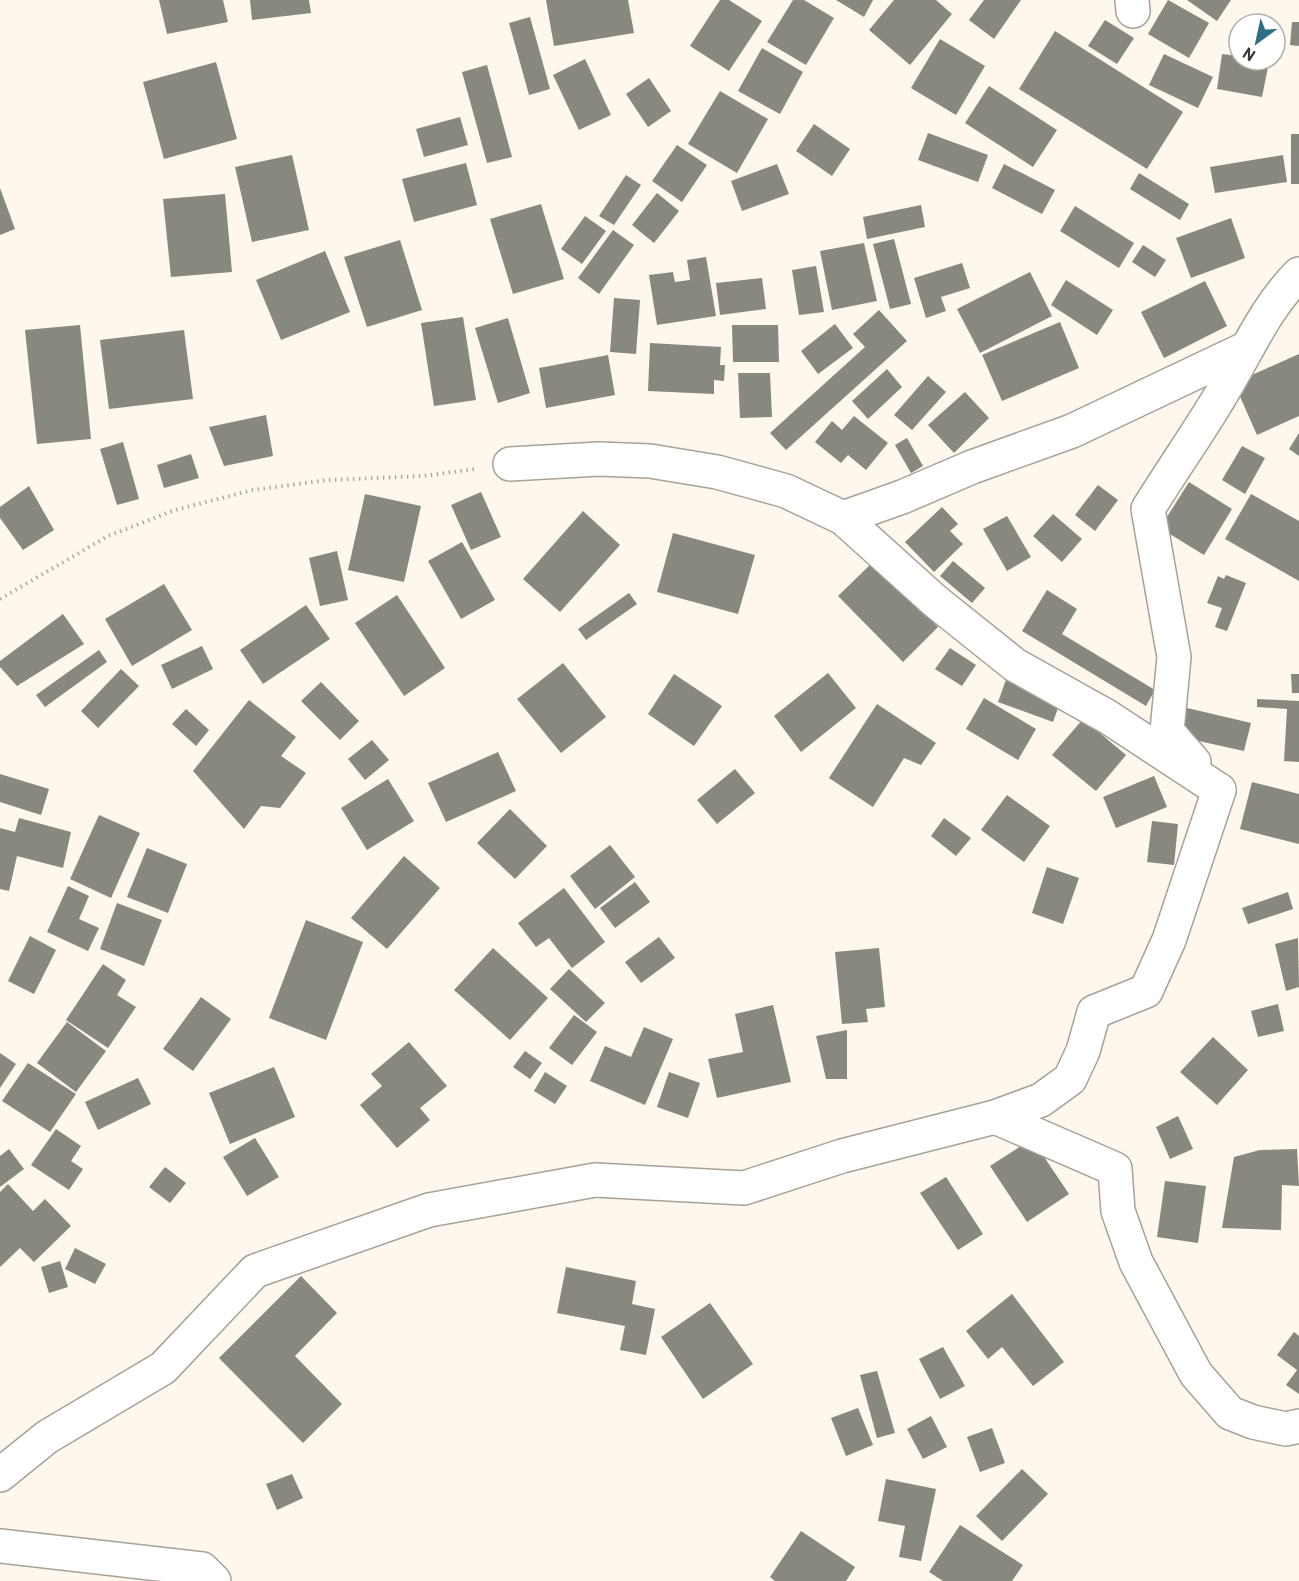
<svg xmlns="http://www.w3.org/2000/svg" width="1299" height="1581" font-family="Barlow,sans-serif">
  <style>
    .building { fill: #88887e }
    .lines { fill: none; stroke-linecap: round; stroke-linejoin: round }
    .minor-casing { stroke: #a7a198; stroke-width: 36 }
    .path { stroke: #afaaa2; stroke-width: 4; stroke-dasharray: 1.5 4.5; stroke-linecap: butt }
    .minor { stroke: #fff; stroke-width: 33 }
  </style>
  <rect width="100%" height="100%" fill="#fdf7ed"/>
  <g class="building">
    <path d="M159,0H223L228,22L167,34Z"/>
    <path d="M250,0H309L311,13L252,20Z"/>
    <path d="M546,0H628L634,33L554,46Z"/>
    <path d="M720,0H729L762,21L729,71L690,46Z"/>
    <path d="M793,0H804L834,18L806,65L767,42Z"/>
    <path d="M836,0H873L864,17Z"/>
    <path d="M894,0H936L952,14L910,65L869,30Z"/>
    <path d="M984,0H1021L994,39L969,20Z"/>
    <path d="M1168,0L1209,23L1189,58L1148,34Z"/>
    <path d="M1187,0H1231L1217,21Z"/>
    <path d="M530,17L550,89L529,95L509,23Z"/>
    <path d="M1105,20L1134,38L1117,64L1088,46Z"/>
    <path d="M1292,22H1299V46L1290,45Z"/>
    <path d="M1055,31L1183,112L1147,169L1019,89Z"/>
    <path d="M940,39L985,66L956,115L911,88Z"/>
    <path d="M762,48L803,72L780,114L738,91Z"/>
    <path d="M1164,54L1213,77L1198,108L1149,85Z"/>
    <path d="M1222,54L1239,56V60L1269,62L1262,97L1217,89Z"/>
    <path d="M585,59L611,115L579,130L553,75Z"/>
    <path d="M216,62L237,139L164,159L143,82Z"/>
    <path d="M487,65L512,157L487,163L462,72Z"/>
    <path d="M649,78L671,111L648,127L626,94Z"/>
    <path d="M989,86L1057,130L1033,167L965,123Z"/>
    <path d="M720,91L768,119L737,173L688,144Z"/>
    <path d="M460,117L468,145L424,157L416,129Z"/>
    <path d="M814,124L850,149L832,176L796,151Z"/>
    <path d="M928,133L988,155L978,182L918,160Z"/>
    <rect x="1291" y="134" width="8" height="50"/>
    <path d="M677,145L707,165L682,202L652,181Z"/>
    <path d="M292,155L309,230L252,242L235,167Z"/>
    <path d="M1283,155L1287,182L1215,193L1210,167Z"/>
    <path d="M466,163L477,205L414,222L402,179Z"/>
    <path d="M777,164L789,194L742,211L731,181Z"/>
    <path d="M1004,164L1055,190L1042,214L992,188Z"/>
    <path d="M1139,173L1189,204L1180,220L1130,189Z"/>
    <path d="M626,175L641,185L614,225L599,216Z"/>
    <path d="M0,188L15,229L0,235Z"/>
    <path d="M657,193L679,211L654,243L632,225Z"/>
    <path d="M225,194L232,272L171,277L163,199Z"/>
    <path d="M541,204L564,279L513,294L490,219Z"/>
    <path d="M921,205L925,227L867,239L863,217Z"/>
    <path d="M1075,206L1134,243L1119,268L1060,231Z"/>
    <path d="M585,216L606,231L582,264L561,249Z"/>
    <path d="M1231,218L1245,258L1191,278L1176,238Z"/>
    <path d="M613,230L634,245L599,294L578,278Z"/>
    <path d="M894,239L911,304L890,309L873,244Z"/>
    <path d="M400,240L422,310L367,327L344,257Z"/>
    <path d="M864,243L877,301L832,310L820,251Z"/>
    <path d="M1143,245L1166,260L1155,277L1132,262Z"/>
    <path d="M325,251L350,312L281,340L256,280Z"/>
    <path d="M706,257L716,316L657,325L649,275L673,272L675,282L690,280L687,260Z"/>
    <path d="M962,263L970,288L941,297L946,311L926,318L914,278Z"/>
    <path d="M816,266L824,312L799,315L792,270Z"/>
    <path d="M1030,272L1052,316L980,353L957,309Z"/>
    <path d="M762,278L766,309L720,315L716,283Z"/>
    <path d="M1066,280L1113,310L1097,335L1051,305Z"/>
    <path d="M1205,281L1227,326L1164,358L1141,312Z"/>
    <path d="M614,298L640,300L636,354L610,352Z"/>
    <path d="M879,310L907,341L786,450L770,433L865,347L853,334Z"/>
    <path d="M463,317L476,400L434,406L421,323Z"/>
    <path d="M508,318L530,393L498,403L475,328Z"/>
    <path d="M1060,322L1079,368L1002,401L982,355Z"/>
    <path d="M835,324L853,348L818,374L801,351Z"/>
    <path d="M80,325L91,439L37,444L25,330Z"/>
    <path d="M732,325H778L779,362H733Z"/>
    <path d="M184,330L193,399L109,409L100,340Z"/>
    <path d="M650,343L721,347L720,365H725L724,381L714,380V394L648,391Z"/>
    <path d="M1299,354V416L1257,435L1234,383Z"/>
    <path d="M608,355L615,395L546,408L539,368Z"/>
    <path d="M887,369L902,387L868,419L852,401Z"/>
    <path d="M738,373H770L772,417L740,418Z"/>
    <path d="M928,376L946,392L912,430L894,415Z"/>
    <path d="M965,392L989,418L954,453L928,425Z"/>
    <path d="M266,415L273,456L224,466L209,427Z"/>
    <path d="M854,416L888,443L866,470L848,455L841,463L815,442L832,421L842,430Z"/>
    <path d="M1299,433V456L1289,449Z"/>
    <path d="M907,438L923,466L911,473L895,445Z"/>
    <path d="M123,442L139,499L117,505L100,449Z"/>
    <path d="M1242,446L1265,458L1245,494L1222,480Z"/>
    <path d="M191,454L199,478L164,488L157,465Z"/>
    <path d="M1189,482L1232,509L1204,555L1160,528Z"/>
    <path d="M1098,485L1118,500L1095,531L1075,515Z"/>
    <path d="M29,486L54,530L23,550L0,518V507Z"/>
    <path d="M481,492L501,537L471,550L451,505Z"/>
    <path d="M365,494L421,506L404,582L348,570Z"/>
    <path d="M1251,494L1299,521V581L1225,539Z"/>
    <path d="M942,507L958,524L950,531L963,544L934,572L905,542Z"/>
    <path d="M583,511L620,545L560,612L523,579Z"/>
    <path d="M1053,514L1082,539L1062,562L1033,536Z"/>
    <path d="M1007,516L1031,557L1007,571L983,529Z"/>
    <path d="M673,533L755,555L738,614L657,592Z"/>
    <path d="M462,542L495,600L461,619L428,561Z"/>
    <path d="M337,551L348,600L320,606L309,558Z"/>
    <path d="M953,561L985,588L972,603L940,576Z"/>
    <path d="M873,562L938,627L903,662L838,596Z"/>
    <path d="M1226,575L1246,583L1227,631L1215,627L1222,608L1207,603L1218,576L1224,579Z"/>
    <path d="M164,584L192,630L132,666L105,619Z"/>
    <path d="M1047,590L1077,609L1062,634L1155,690L1146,706L1022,631Z"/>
    <path d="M629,593L637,604L586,640L578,629Z"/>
    <path d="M397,595L445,668L404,696L355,623Z"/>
    <path d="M306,605L330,639L263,684L240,650Z"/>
    <path d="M63,614L84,644L17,686L0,667V661Z"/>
    <path d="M202,646L213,669L172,689L161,665Z"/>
    <path d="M950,648L976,665L962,686L935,669Z"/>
    <path d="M99,650L107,662L45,707L36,695Z"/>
    <path d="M563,663L606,717L561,753L517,699Z"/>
    <path d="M121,669L139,686L98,728L81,711Z"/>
    <path d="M828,673L856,708L801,752L774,716Z"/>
    <path d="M674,674L722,706L694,746L648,714Z"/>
    <path d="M1008,674L1063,694L1053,722L998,702Z"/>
    <path d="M1291,674H1299V693H1292Z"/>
    <path d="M321,682L359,721L340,740L301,701Z"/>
    <path d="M984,698L1036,729L1018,760L966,729Z"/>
    <path d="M1257,699L1299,701V762L1284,761L1287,709L1257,707Z"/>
    <path d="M249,700L296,737L281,756L306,773L280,808L261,806L244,829L193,771Z"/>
    <path d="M877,704L936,743L921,765L904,758L873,807L829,778Z"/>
    <path d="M1183,707L1251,723L1244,751L1176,736Z"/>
    <path d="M186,709L209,730L196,746L172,724Z"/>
    <path d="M1083,719L1126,755L1096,791L1052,755Z"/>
    <path d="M372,740L389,760L365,780L348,759Z"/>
    <path d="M498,752L516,791L446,822L428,783Z"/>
    <path d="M735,769L755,793L717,824L697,800Z"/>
    <path d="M0,774L49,789L41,815L0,802Z"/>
    <path d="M1154,776L1167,807L1116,828L1103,797Z"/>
    <path d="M388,779L414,821L367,850L341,808Z"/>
    <path d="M1252,782L1299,794V844L1240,829Z"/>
    <path d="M1007,795L1050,826L1024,862L981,830Z"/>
    <path d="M510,809L547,846L515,879L477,843Z"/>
    <path d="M99,815L140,833L111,898L70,879Z"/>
    <path d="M19,818L71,832L63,868L17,856L9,891L0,889V828L15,832Z"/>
    <path d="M944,818L971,838L956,856L931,836Z"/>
    <path d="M1152,821L1178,824L1174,865L1147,862Z"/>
    <path d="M610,845L635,877L595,909L570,876Z"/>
    <path d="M147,848L187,864L168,913L127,897Z"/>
    <path d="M404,856L440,888L387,949L351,918Z"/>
    <path d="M1047,867L1079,878L1063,924L1032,913Z"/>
    <path d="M635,882L650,902L615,928L600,908Z"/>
    <path d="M68,886L89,896L79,919L99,928L88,951L47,932Z"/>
    <path d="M564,888L605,942L572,968L549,938L536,947L518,923Z"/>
    <path d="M1288,892L1293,909L1248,924L1242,908Z"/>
    <path d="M117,903L162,920L144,966L100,949Z"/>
    <path d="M306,920L363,942L326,1040L269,1018Z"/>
    <path d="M30,936L56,950L34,994L8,981Z"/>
    <path d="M659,937L675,958L641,983L625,962Z"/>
    <path d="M1298,938L1299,987L1286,991L1275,944Z"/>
    <path d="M493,948L548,998L510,1040L454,990Z"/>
    <path d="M879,948L885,1007L866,1009L868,1022L842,1024L835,952Z"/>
    <path d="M103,964L126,980L117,995L136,1007L108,1048L66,1020Z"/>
    <path d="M569,969L605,1003L586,1022L550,989Z"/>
    <path d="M201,997L231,1019L193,1071L163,1049Z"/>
    <path d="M1278,1004L1284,1031L1258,1037L1251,1011Z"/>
    <path d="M773,1005L791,1082L717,1098L708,1059L743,1052L735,1014Z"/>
    <path d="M574,1015L597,1032L572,1065L549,1048Z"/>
    <path d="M67,1022L106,1051L76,1092L37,1063Z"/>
    <path d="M644,1027L673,1039L645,1105L590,1081L605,1046L631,1057Z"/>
    <path d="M847,1030V1079H826L816,1036Z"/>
    <path d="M1213,1037L1248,1070L1217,1105L1180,1072Z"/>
    <path d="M409,1042L447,1086L420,1108L430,1120L397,1148L360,1105L382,1086L371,1074Z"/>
    <path d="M525,1051L542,1063L530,1079L513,1067Z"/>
    <path d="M0,1053L16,1064L0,1088Z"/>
    <path d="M28,1063L76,1094L50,1132L2,1101Z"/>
    <path d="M274,1067L295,1117L230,1144L209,1093Z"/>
    <path d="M545,1072L567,1086L555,1104L534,1091Z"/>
    <path d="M669,1072L700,1083L688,1118L657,1107Z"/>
    <path d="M138,1078L151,1104L98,1130L85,1102Z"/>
    <path d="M1178,1116L1193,1149L1170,1159L1156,1127Z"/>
    <path d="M56,1129L81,1146L71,1161L83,1169L69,1190L31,1165Z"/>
    <path d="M255,1138L279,1177L247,1196L223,1157Z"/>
    <path d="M1032,1139L1069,1194L1027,1222L990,1166Z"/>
    <path d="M9,1149L24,1169L0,1187V1156Z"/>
    <path d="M1297,1149L1299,1186L1282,1185L1281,1230L1222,1228L1234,1157L1260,1150Z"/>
    <path d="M165,1167L186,1183L170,1203L149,1187Z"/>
    <path d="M946,1177L983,1234L958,1250L920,1193Z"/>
    <path d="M1165,1181L1206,1186L1198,1243L1157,1237Z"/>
    <path d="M8,1184L33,1211L45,1199L71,1226L34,1262L20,1248L0,1267V1192Z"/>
    <path d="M75,1248L106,1264L95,1284L65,1269Z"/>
    <path d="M60,1261L68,1287L49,1293L41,1267Z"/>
    <path d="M566,1267L636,1281L632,1304L655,1309L646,1355L620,1350L625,1326L557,1313Z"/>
    <path d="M301,1276L337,1313L295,1356L342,1404L303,1443L219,1358Z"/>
    <path d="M1012,1294L1064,1362L1033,1386L1002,1347L988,1359L966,1331Z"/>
    <path d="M710,1303L753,1364L703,1399L661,1337Z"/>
    <path d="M1294,1332L1299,1336V1394L1286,1385L1297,1370L1277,1355Z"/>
    <path d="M943,1347L965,1386L940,1399L919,1359Z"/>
    <path d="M877,1371L895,1433L877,1438L860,1375Z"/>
    <path d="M858,1408L873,1445L846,1456L831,1418Z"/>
    <path d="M931,1416L947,1447L923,1459L907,1429Z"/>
    <path d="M992,1428L1005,1463L980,1472L967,1437Z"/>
    <path d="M1022,1469L1048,1494L1002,1541L976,1516Z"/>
    <path d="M292,1474L303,1498L277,1510L266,1484Z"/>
    <path d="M886,1479L936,1489L921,1561L899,1557L905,1526L878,1521Z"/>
    <path d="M960,1525L1023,1565L1012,1581H943L929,1572Z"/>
    <path d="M801,1531L855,1567L846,1581H775L770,1577Z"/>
  </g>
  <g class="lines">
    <g class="minor-casing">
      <g id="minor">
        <path d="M1132,0L1133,11"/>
        <path d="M510,464L599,459L650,461L717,472L786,491L843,518L935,601L1015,665L1108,717L1219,790"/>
        <path d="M843,518L902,497L972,467L1072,431L1245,349"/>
        <path d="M1194,762L1167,731L1174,657L1148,509C1172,470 1199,432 1222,393C1247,352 1265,308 1299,274"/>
        <path d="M995,1117L1115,1169L1118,1211L1136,1262L1196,1374L1230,1413L1253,1422L1286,1429L1299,1426"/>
        <path d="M0,1475L47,1437L163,1368L255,1271L429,1210L595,1180L744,1188L842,1156L995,1117L1041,1100L1070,1079L1083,1051L1094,1012L1146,991L1169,940L1219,790"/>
        <path d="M0,1546L202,1569L214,1581"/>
      </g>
    </g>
    <path class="path" d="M0,599L108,536L175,510L253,490L327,480L423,476L475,469"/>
    <use href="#minor" class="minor"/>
  </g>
  <g transform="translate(1257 42) rotate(213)"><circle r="28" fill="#ffffff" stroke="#b0afad" stroke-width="1.5"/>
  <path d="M0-4.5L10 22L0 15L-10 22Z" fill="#2d6e82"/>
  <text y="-9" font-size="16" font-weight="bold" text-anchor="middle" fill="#3a3733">N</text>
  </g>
</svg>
